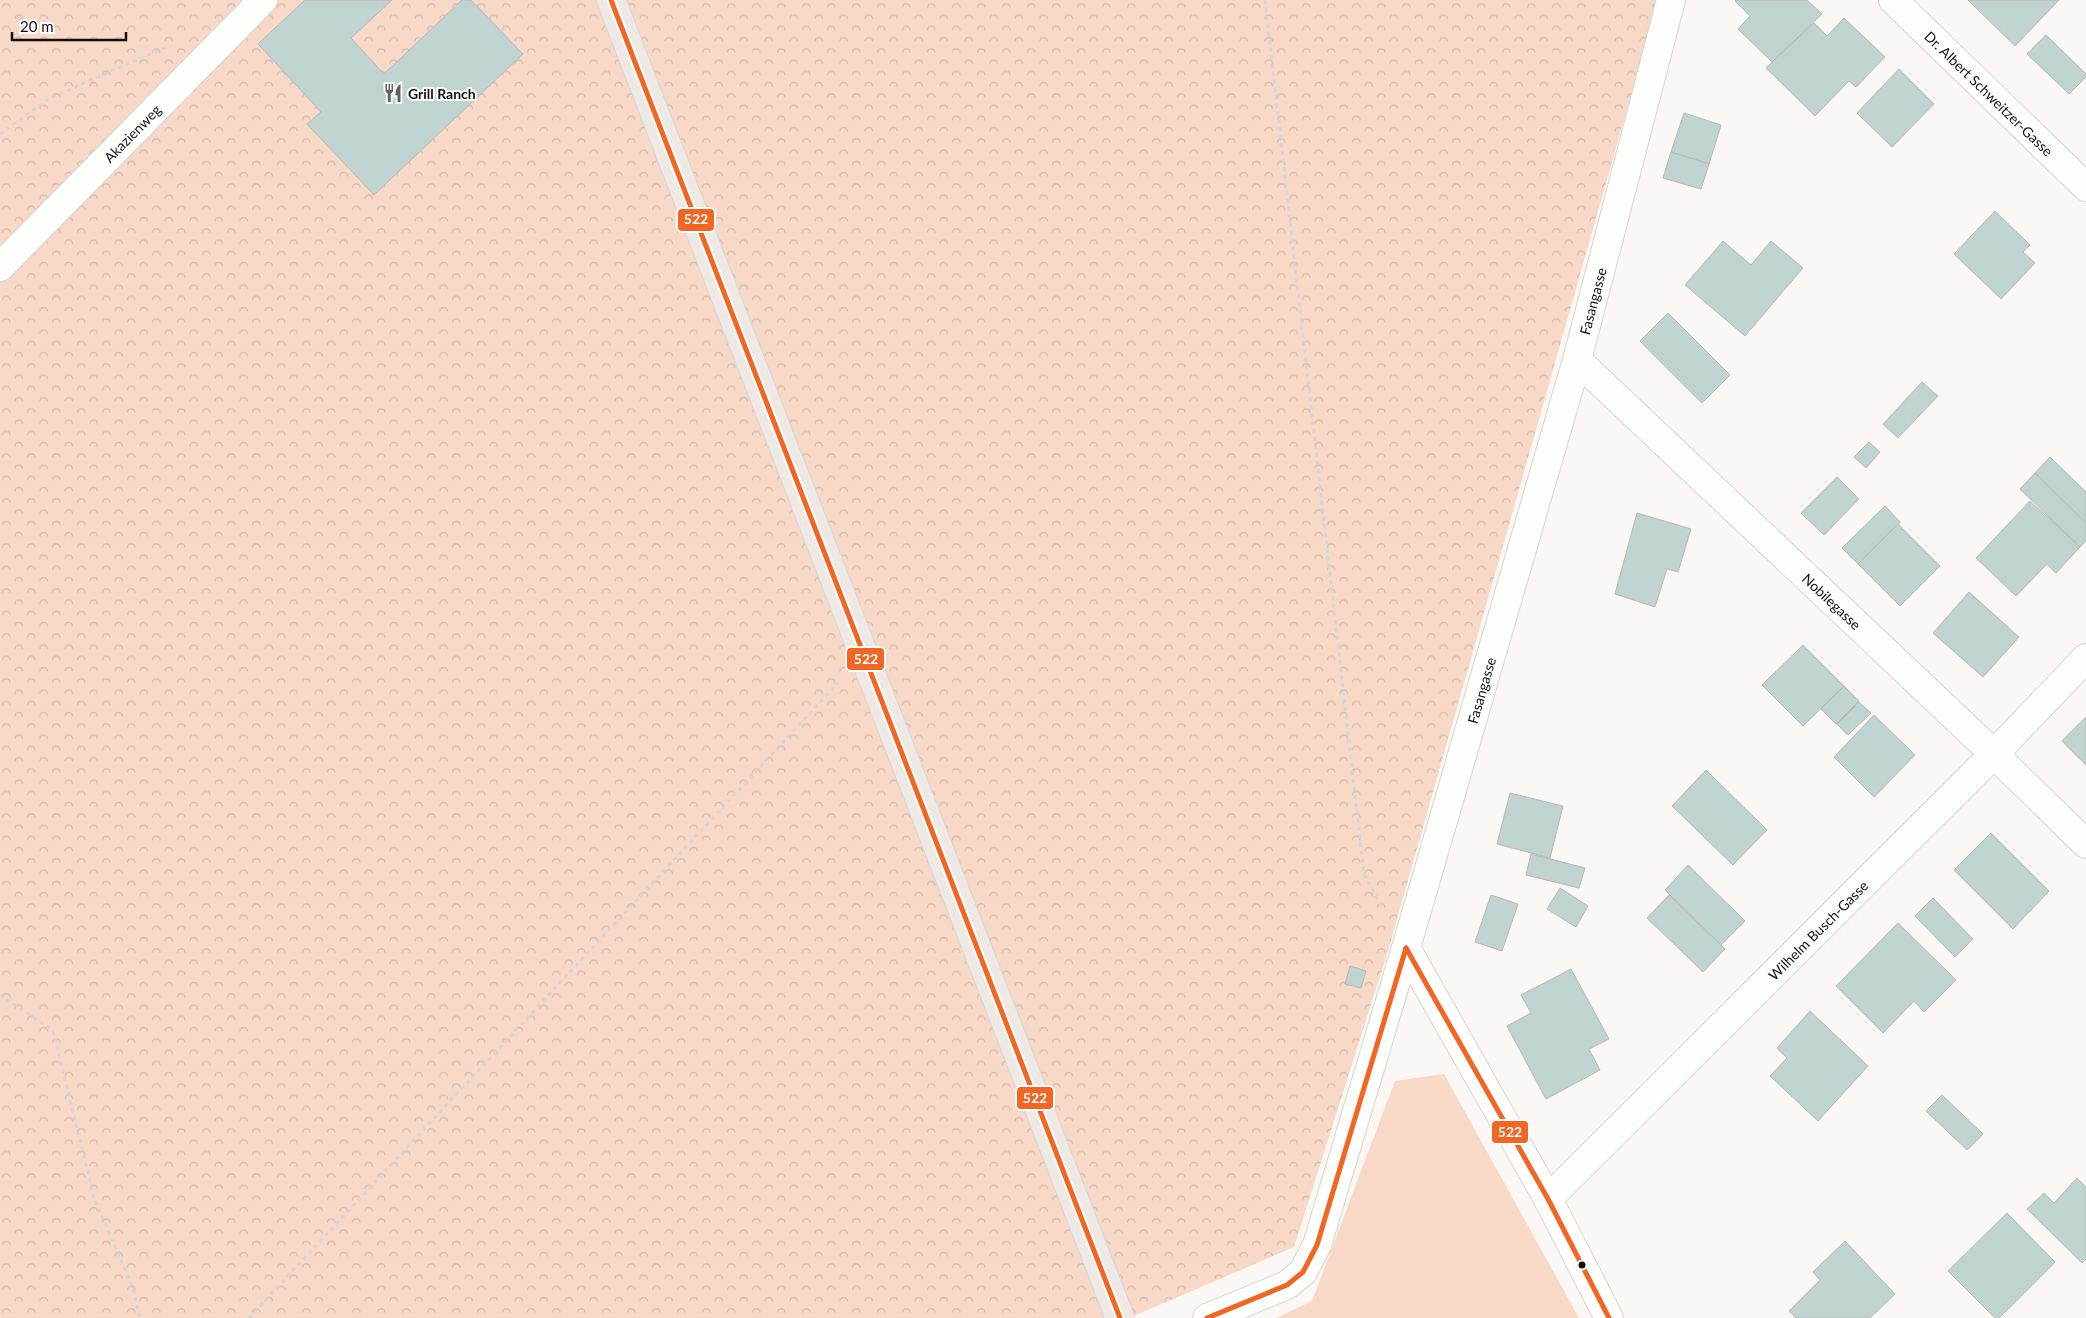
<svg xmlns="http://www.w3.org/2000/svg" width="2086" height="1318" font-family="Lato,sans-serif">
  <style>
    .green { fill: #f8d8c6 }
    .forest { fill: url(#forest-crowns) }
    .building { fill: #bfd3d0; stroke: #b9b8b7 }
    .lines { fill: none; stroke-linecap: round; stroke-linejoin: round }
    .minor-casing { stroke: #d7d4d2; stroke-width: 30 }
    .major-casing { stroke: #d7d5d4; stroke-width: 30 }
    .path { stroke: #d6d5d5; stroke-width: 3; stroke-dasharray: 4 4; stroke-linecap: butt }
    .minor { stroke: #fefefd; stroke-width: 28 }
    .major { stroke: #efe9e6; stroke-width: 28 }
    .bus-1-casing { stroke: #fff; stroke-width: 9 }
    .bus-1 { stroke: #f26522; stroke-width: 5 }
    .bus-dot { fill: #110f0e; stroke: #fff; stroke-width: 2 }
    .labels { text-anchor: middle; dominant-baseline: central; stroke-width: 4; stroke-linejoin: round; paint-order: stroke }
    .poi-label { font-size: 14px; font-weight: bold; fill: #110f0e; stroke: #fff; text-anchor: start }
    .street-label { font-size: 14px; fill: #110f0e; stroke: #fff }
    .line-badge { stroke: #fff; stroke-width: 2 }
    .badge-label { font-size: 14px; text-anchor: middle; font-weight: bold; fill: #fff }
  </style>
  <defs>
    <pattern id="forest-crowns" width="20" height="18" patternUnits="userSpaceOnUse" patternTransform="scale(1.25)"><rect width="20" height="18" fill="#f8d8c6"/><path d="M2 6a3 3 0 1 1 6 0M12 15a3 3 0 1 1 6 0" fill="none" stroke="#d4b8a9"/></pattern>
  </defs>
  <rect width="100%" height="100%" fill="#faf7f4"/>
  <path class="green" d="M1444,1074L1579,1318H1276L1312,1301L1395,1081Z"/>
  <path class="forest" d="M0,0H1658L1387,954L1294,1247L1129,1318H0Z"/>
  <g class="building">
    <path d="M305,0H392L351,38L384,74L462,0H471L523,54L374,195L307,124L321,112L258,44Z"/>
    <path d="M1736,0H1807L1822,14L1772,62L1738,29L1750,16L1735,1Z"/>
    <path d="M1968,0H2059L2015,46Z"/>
    <path d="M1844,18L1885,57L1856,87L1849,81L1815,116L1766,68L1814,23L1827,36Z"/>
    <path d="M2046,35L2086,74V77L2069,94L2027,54Z"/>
    <path d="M1899,69L1934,104L1892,147L1857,113Z"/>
    <path d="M1684,113L1721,125L1709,164L1671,152Z"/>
    <path d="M1671,152L1709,164L1701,189L1663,178Z"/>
    <path d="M1995,211L2030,245L2023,252L2035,263L2001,299L1954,254Z"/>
    <path d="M1723,241L1751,265L1771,241L1803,268L1745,336L1685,285Z"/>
    <path d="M1668,313L1730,375L1702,403L1640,341Z"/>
    <path d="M1922,382L1938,396L1898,438L1883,424Z"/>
    <path d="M1869,442L1880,452L1866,468L1854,457Z"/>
    <path d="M2050,457L2086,492V523L2035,473Z"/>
    <path d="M2035,473L2086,523V541L2080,547L2020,489Z"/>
    <path d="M1837,477L1859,499L1824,535L1801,513Z"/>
    <path d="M2030,501L2080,547L2056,573L2047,564L2016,596L1976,558Z"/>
    <path d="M1885,506L1900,522L1858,564L1842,548Z"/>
    <path d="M1637,513L1691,529L1678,572L1667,569L1655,607L1615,594Z"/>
    <path d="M1898,524L1940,566L1900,606L1858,564Z"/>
    <path d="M1969,592L2019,637L1983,677L1933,633Z"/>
    <path d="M1803,645L1844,686L1803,726L1762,685Z"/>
    <path d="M1844,686L1859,701L1836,724L1821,709Z"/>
    <path d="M1859,702L1871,713L1848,735L1837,724Z"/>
    <path d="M1874,715L1915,755L1874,797L1834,757Z"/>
    <path d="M2086,717V765L2062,741Z"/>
    <path d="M1706,770L1767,830L1733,865L1672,806Z"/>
    <path d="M1510,793L1563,806L1550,858L1497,844Z"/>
    <path d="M1991,833L2049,891L2013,929L1954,870Z"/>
    <path d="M1531,854L1585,868L1579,888L1526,875Z"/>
    <path d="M1688,865L1745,921L1721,945L1665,890Z"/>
    <path d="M1560,888L1588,906L1576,927L1547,909Z"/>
    <path d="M1491,895L1518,904L1502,951L1475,942Z"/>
    <path d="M1669,895L1725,949L1703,972L1647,918Z"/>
    <path d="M1933,898L1973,939L1955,957L1915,916Z"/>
    <path d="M1898,923L1956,980L1924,1012L1914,1001L1883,1033L1836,986Z"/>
    <path d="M1350,966L1366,971L1361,988L1345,984Z"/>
    <path d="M1571,969L1609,1039L1589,1049L1600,1070L1546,1099L1507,1026L1531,1013L1521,995Z"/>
    <path d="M1810,1011L1868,1066L1818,1121L1770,1076L1787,1058L1777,1048Z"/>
    <path d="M1942,1095L1983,1134L1967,1150L1926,1111Z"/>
    <path d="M2077,1178L2086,1187V1259L2082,1263L2027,1209L2044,1193L2054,1203Z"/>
    <path d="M2007,1213L2055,1262L1999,1318H1995L1948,1271Z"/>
    <path d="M1845,1241L1895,1294L1870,1318H1796L1789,1311L1820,1280L1813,1272Z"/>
  </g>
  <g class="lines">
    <g class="minor-casing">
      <g id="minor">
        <path id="s1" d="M1893,0L2086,187"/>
        <path id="s2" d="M0,267L263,0"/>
        <path id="s3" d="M1577,360L1994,754L2086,844"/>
        <path d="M1406,948L1548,1199L1609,1318"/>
        <path id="s4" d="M1548,1199L1994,754L2086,658"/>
        <path id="s5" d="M1207,1318L1287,1285L1303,1272L1317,1245L1406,948L1577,360L1671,0"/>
      </g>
    </g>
    <g class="major-casing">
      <path id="major" d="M611,0L1120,1318"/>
    </g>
    <g class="path">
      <path d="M1265,0L1364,874L1382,907"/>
      <path d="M0,134L50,98L167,47"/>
      <path d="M0,995L53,1030L94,1198L133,1288L140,1318"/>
      <path d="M249,1318L838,683"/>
    </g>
    <use href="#minor" class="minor"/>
    <use href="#major" class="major"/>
    <g class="bus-1-casing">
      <g id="bus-1">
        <path d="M611,0L1120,1318"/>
        <path d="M1406,948L1548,1199L1609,1318"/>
        <path d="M1207,1318L1287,1285L1303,1272L1317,1245L1406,948"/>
      </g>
    </g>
    <use href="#bus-1" class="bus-1"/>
  </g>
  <defs>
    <g id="restaurant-bare" transform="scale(1.5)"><path d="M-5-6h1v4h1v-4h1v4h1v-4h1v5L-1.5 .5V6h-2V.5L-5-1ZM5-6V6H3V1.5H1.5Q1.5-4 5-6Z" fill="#63605e" stroke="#fff" stroke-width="2.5" paint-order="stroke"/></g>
  </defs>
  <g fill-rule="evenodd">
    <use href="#restaurant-bare" x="393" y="93"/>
  </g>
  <circle class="bus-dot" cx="1582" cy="1265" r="4.5"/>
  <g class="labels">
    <g class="poi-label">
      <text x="408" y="93">Grill Ranch</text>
    </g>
    <g class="street-label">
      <text stroke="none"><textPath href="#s1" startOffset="134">Dr. Albert Schweitzer-Gasse</textPath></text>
      <text stroke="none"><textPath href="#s2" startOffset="188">Akazienweg</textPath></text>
      <text stroke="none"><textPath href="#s5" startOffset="1121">Fasangasse</textPath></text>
      <text stroke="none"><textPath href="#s3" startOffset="351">Nobilegasse</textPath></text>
      <text stroke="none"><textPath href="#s5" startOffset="716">Fasangasse</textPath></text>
      <text stroke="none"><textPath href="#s4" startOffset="381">Wilhelm Busch-Gasse</textPath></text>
    </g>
  </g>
  <g class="line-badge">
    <rect x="677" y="208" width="38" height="24" rx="5" fill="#f26522"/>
    <rect x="846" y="647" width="39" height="24" rx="5" fill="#f26522"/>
    <rect x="1016" y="1086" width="38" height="24" rx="5" fill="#f26522"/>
    <rect x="1491" y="1120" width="38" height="24" rx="5" fill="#f26522"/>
  </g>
  <g class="badge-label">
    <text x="696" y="224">522</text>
    <text x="866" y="664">522</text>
    <text x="1035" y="1103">522</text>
    <text x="1510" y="1137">522</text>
  </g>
  <path d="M12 32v8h114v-8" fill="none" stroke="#110f0e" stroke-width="2.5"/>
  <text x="20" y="32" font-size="15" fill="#110f0e" stroke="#ffffff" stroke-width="4" paint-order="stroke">20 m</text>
</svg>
